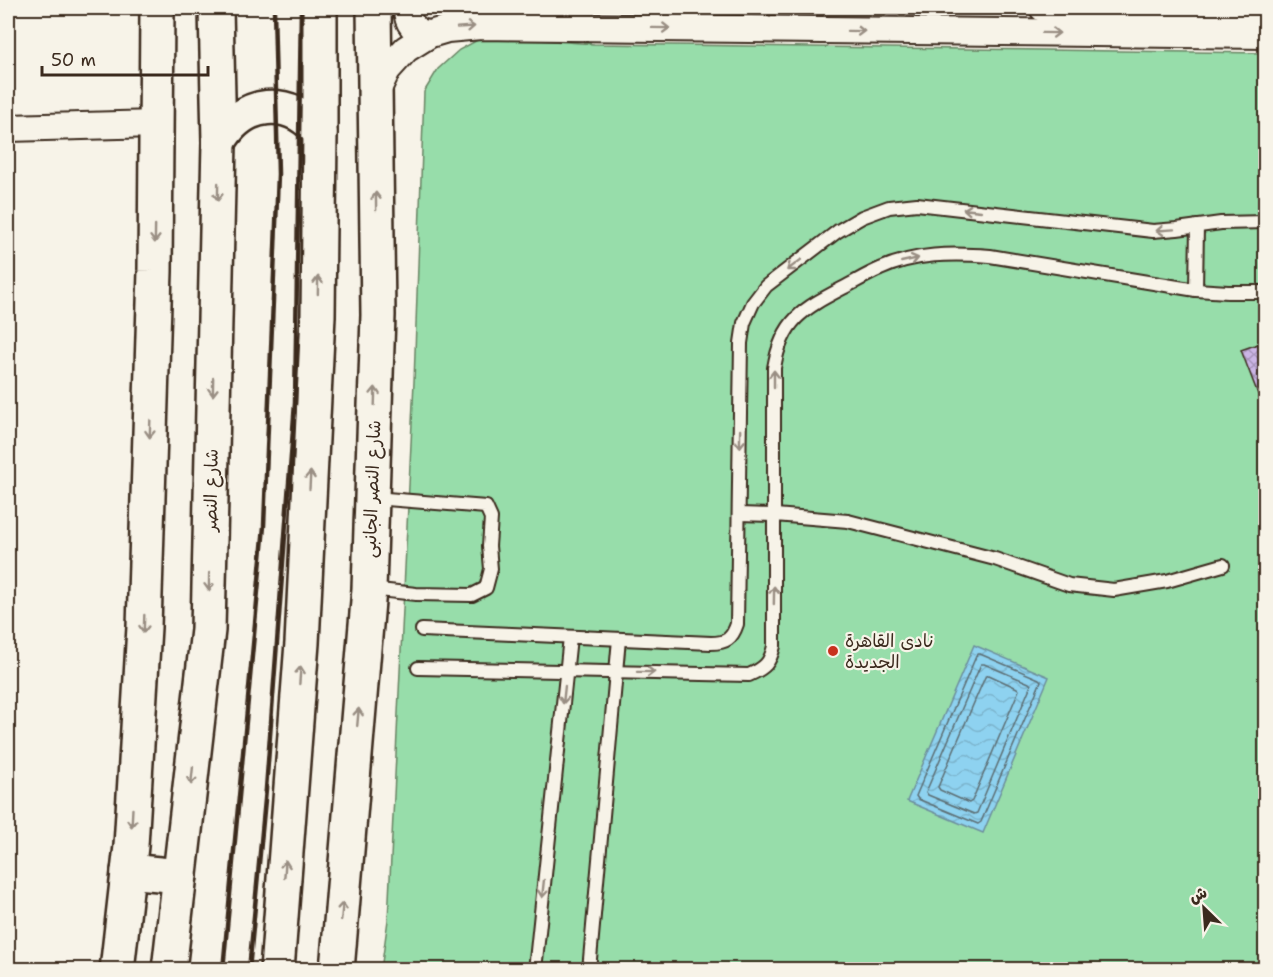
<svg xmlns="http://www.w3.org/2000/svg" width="1273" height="977" font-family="'Shantell Sans','Playpen Sans Arabic',sans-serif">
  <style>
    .grass { fill: #97ddaa; stroke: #698464; stroke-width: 1.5 }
    .water { fill: url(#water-waves); stroke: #6d8f9c; stroke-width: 1.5 }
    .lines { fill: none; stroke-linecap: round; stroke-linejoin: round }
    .shore { stroke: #5c6d72; stroke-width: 1.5 }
    .building { fill: url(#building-cross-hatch); stroke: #3b2a1e; stroke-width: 1.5 }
    .lane-casing { stroke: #3b2a1e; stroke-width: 16 }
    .street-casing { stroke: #3b2a1e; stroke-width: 30 }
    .secondary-casing { stroke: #3b2a1e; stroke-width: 38 }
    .primary-casing { stroke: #3b2a1e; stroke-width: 38 }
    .lane { stroke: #f7f3e8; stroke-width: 12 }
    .street { stroke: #f7f3e8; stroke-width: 26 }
    .secondary { stroke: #f7f3e8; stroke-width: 33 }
    .primary { stroke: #f7f3e8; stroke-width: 33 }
    .rail { stroke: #3b2a1e; stroke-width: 4.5 }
    .oneway { stroke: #998e83 }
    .poi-dot { fill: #c8321e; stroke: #f7f3e8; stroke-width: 2 }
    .labels { text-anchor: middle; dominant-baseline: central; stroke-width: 4.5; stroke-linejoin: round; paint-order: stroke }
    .street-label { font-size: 18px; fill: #3b2a1e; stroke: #f7f3e8 }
    .poi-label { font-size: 18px; fill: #3b2a1e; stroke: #f7f3e8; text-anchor: start }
  </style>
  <defs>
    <pattern id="water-waves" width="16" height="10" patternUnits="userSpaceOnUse" patternTransform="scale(1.5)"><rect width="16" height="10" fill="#8ed2f0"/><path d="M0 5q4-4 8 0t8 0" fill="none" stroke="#7bb4cd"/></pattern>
    <pattern id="building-cross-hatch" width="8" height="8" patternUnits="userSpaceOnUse" patternTransform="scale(1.5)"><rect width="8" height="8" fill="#cbb5e5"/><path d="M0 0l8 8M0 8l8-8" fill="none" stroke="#a693b9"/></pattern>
  </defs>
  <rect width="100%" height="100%" fill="#f7f3e8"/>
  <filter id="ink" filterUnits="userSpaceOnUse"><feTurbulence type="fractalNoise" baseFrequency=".0167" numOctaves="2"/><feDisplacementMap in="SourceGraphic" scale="12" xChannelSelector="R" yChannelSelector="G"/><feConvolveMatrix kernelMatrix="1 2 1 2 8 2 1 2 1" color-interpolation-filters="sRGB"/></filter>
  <g filter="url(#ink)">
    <path class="grass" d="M485,36L594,44L1265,53V969L381,970L388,920L414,382L424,92L438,69L459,50Z"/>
    <path class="water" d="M974,645L1049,677L983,833L907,801Z"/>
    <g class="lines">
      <g class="shore">
        <path d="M977,654H980L1039,679L1041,681L981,822L978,824L918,799L916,796Z"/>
        <path d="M981,664H984L1029,683L1031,685L977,813L974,814L928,795L926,792Z"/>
        <path d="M989,675L1017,688L1019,690L972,801L969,803L940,790L938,787L985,677Z"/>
      </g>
    </g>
    <path class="building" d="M1258,344L1266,363V415L1241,350Z"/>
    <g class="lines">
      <g class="lane-casing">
        <g id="lane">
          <path d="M1196,290L1197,226"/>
          <path d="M739,514L775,515L848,521L995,559L1069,585L1114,590L1167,581L1223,565"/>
          <path d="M370,589L416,594L472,595L486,588L491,569L489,546L491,518L486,507L374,498"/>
          <path d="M422,630L711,643C726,643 732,639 737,624L741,343L744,323L753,303L766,286L838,231L862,217L889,207L917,204L1153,231L1177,229L1221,223L1266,222"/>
          <path d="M418,668L749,675C765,668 770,663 774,646V368C782,320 803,309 843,288C855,282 868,274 880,269C915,253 953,253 990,256L1196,290L1228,292H1266"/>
          <path d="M535,970L570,637"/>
          <path d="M589,970L619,639"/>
        </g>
      </g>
      <g class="street-casing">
        <g id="street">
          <path d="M407,8C407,23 415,34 430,34"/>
          <path d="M1043,8L1266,12"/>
          <path d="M375,95L387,70L406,49L430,34L447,29L481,26L1266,35"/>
          <path d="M8,128L156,124"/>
        </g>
      </g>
      <g class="secondary-casing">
        <g id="secondary">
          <path d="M117,970L131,846L144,627L155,271L157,8"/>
          <path d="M337,970L369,589L378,315L374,8"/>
        </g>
      </g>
      <g class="primary-casing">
        <g id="primary">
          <path d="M219,142C243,100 289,95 320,133"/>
          <path d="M128,871L180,876"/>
          <path d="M169,970L208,630L219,142L216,8"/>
          <path d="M277,970L302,643L318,316L320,133V8"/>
        </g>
      </g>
      <use href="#lane" class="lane"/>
      <use href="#street" class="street"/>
      <use href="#secondary" class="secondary"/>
      <use href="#primary" class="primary"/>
      <g class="rail">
        <path d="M223,970L264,526L278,174L274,8"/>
        <path d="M249,970L266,789L295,403L301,8"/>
      </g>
    </g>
    <defs><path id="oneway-shaft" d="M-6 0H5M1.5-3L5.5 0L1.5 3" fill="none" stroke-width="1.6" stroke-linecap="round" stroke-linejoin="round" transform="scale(1.5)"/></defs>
    <g class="oneway">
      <use href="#oneway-shaft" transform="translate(466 27) rotate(-4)"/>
      <use href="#oneway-shaft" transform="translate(661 28) rotate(1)"/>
      <use href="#oneway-shaft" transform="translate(856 31) rotate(1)"/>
      <use href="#oneway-shaft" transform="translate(1051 33) rotate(1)"/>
      <use href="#oneway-shaft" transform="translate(218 192) rotate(91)"/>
      <use href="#oneway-shaft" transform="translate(376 201) rotate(-91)"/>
      <use href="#oneway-shaft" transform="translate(972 210) rotate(-174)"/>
      <use href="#oneway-shaft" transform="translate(1165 230) rotate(176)"/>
      <use href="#oneway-shaft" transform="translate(155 234) rotate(91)"/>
      <use href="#oneway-shaft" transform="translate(910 260) rotate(-13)"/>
      <use href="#oneway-shaft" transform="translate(794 265) rotate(143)"/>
      <use href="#oneway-shaft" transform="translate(318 285) rotate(-89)"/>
      <use href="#oneway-shaft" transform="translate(774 379) rotate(-90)"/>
      <use href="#oneway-shaft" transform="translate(213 387) rotate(91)"/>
      <use href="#oneway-shaft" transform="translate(375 396) rotate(-88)"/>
      <use href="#oneway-shaft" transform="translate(150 429) rotate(92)"/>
      <use href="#oneway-shaft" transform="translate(740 439) rotate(91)"/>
      <use href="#oneway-shaft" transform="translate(310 480) rotate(-87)"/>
      <use href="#oneway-shaft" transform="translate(209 582) rotate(91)"/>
      <use href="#oneway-shaft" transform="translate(774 595) rotate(-89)"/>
      <use href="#oneway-shaft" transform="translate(144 624) rotate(92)"/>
      <use href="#oneway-shaft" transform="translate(646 672) rotate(1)"/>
      <use href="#oneway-shaft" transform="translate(300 675) rotate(-86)"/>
      <use href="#oneway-shaft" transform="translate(564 695) rotate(96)"/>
      <use href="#oneway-shaft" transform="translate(358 717) rotate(-85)"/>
      <use href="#oneway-shaft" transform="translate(192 776) rotate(96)"/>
      <use href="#oneway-shaft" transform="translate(132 818) rotate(93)"/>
      <use href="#oneway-shaft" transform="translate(285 869) rotate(-86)"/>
      <use href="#oneway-shaft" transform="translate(543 889) rotate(96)"/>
      <use href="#oneway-shaft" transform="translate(342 911) rotate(-85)"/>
    </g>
  </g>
  <circle class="poi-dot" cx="833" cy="651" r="6"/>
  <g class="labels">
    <g class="street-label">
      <text transform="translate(372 489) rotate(-88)">شارع النصر الجانبى</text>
      <text transform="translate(211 490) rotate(-89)">شارع النصر</text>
    </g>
    <g class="poi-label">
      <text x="845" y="641">نادى القاهرة<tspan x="845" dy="21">الجديدة</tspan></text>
    </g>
  </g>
  <rect width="1273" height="977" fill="none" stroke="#f7f3e8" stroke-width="30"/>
  <rect x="15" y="15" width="1243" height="947" fill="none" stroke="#3b2a1e" stroke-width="2" filter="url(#ink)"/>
  <g transform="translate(1204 908) rotate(335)" stroke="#f7f3e8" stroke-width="4.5" paint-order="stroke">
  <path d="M0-4.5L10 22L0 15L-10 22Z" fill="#3b2a1e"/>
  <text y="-9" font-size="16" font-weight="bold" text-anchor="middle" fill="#3b2a1e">ش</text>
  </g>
  <path d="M42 66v9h166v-9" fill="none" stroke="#3b2a1e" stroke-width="3"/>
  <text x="51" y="66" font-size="18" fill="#3b2a1e" stroke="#f7f3e8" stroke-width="4.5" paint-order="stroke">50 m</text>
</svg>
